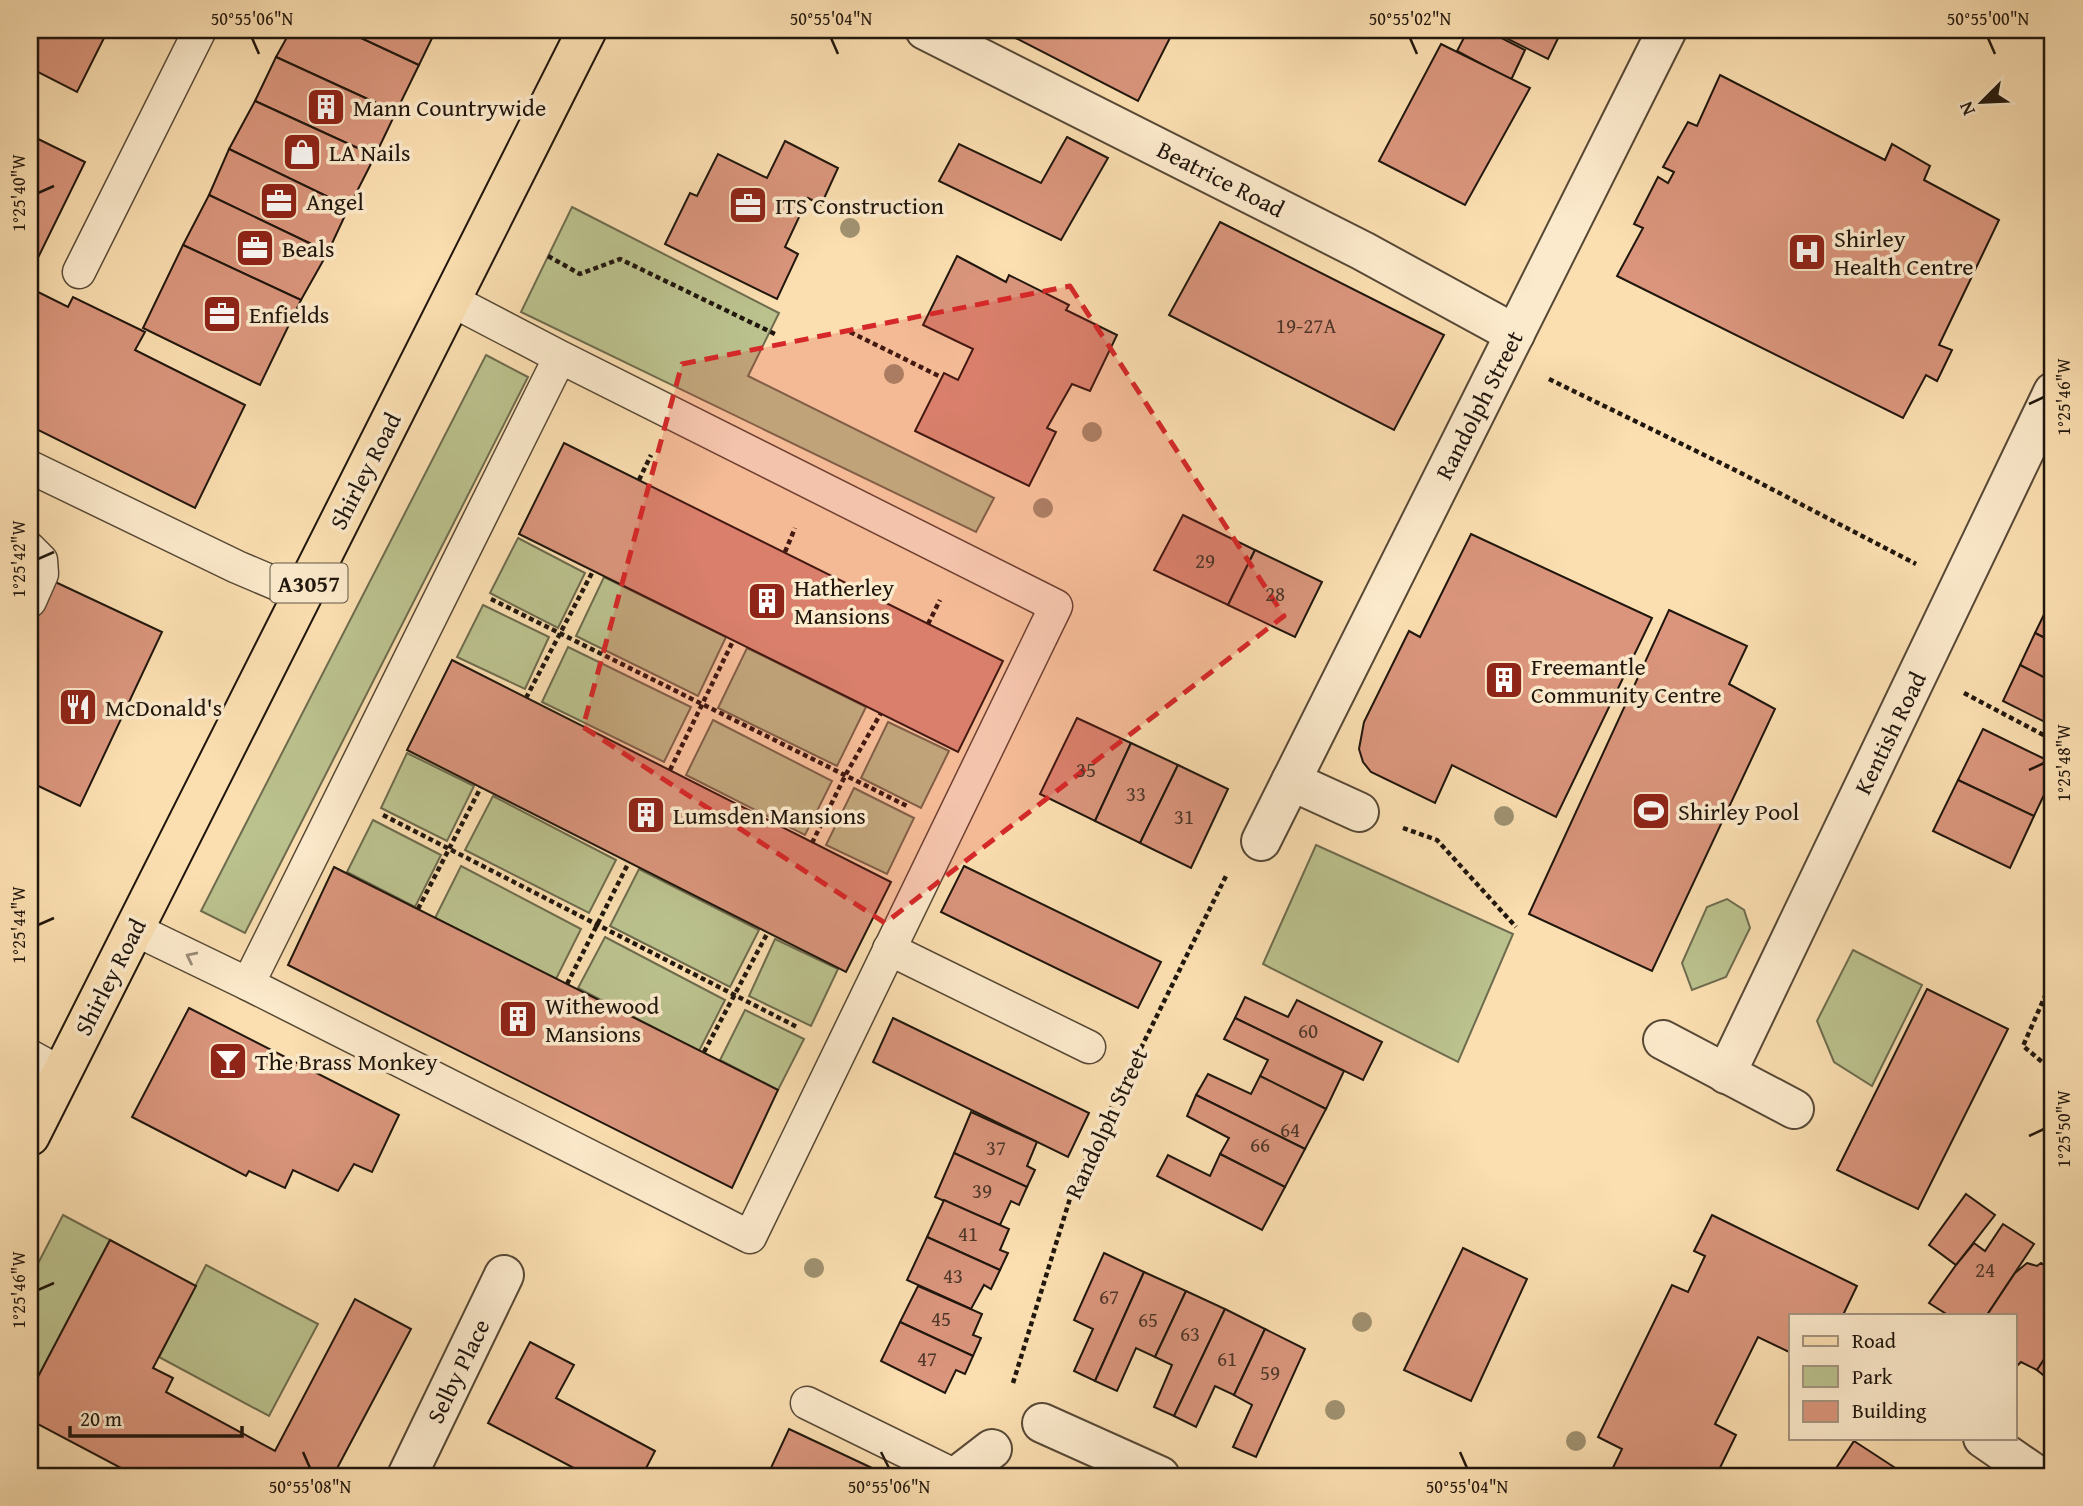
<svg xmlns="http://www.w3.org/2000/svg" width="2083" height="1506" font-family="'Gentium Book Plus',serif">
  <style>
    .green { fill: #bbc28e; stroke: #6e6c4e; stroke-width: 2 }
    .building { fill: #da957c; stroke: #20160d; stroke-width: 2 }
    .lines { fill: none; stroke-linecap: round; stroke-linejoin: round }
    .service-casing { stroke: #574836; stroke-width: 35 }
    .minor-casing { stroke: #574836; stroke-width: 42 }
    .primary-casing { stroke: #20160d; stroke-width: 42 }
    .path { stroke: #20160d; stroke-width: 4.5; stroke-dasharray: 5 3.5; stroke-linecap: butt }
    .service { stroke: #fceacc; stroke-width: 32 }
    .minor { stroke: #fceacc; stroke-width: 38 }
    .primary { stroke: #fbdfb1; stroke-width: 38 }
    .tree { fill: #a09170 }
    .oneway { stroke: #998b76 }
    .marked { fill: #d62828; fill-opacity: 0.2; stroke: #d62828; stroke-width: 5; stroke-dasharray: 14 9; stroke-linejoin: round }
    .ticks { fill: none; stroke: #20160d; stroke-width: 2.5 }
    .labels { text-anchor: middle; dominant-baseline: central; stroke-width: 7; stroke-linejoin: round; paint-order: stroke }
    .number-label { font-size: 21px; fill: #4e3629 }
    .shield { fill: #fceacc; stroke: #625646; stroke-width: 2 }
    .shield-label { font-size: 23px; font-weight: bold; fill: #20160d }
    .poi-label { font-size: 24px; fill: #20160d; stroke: #fceacc; text-anchor: start }
    .street-label { font-size: 24px; fill: #20160d; stroke: #fceacc }
    .neatline { fill: none; stroke: #20160d; stroke-width: 2.5 }
    .ticks-label { font-size: 18px; text-anchor: middle; fill: #20160d }
  </style>
  <rect width="100%" height="100%" fill="#fbdfb1"/>
  <filter id="stains"><feTurbulence type="fractalNoise" baseFrequency=".00286" numOctaves="4"/><feColorMatrix values="0 0 0 0 .2 0 0 0 0 .09 0 0 0 0 .02 0 0 0 .5 -.17"/></filter>
  <radialGradient id="worn" r=".72"><stop offset=".6" stop-color="#630" stop-opacity="0"/><stop offset="1" stop-color="#630" stop-opacity=".3"/></radialGradient>
  <g class="green">
    <path d="M572,207L779,313L748,376L994,498L976,532L521,312Z"/>
    <path d="M486,355L528,377L245,933L201,911Z"/>
    <path d="M518,538L585,573L558,628L490,593Z"/>
    <path d="M604,577L726,637L698,696L576,636Z"/>
    <path d="M483,605L549,637L525,689L457,657Z"/>
    <path d="M568,647L691,707L664,762L542,702Z"/>
    <path d="M747,648L866,707L837,766L718,708Z"/>
    <path d="M713,720L832,781L805,835L686,775Z"/>
    <path d="M888,722L949,751L921,808L861,778Z"/>
    <path d="M407,753L474,786L447,841L381,808Z"/>
    <path d="M854,788L914,818L887,874L826,845Z"/>
    <path d="M493,796L616,860L589,913L465,850Z"/>
    <path d="M373,820L441,855L415,907L347,872Z"/>
    <path d="M1316,845L1513,934L1458,1062L1263,964Z"/>
    <path d="M461,866L581,929L556,979L435,918Z"/>
    <path d="M639,869L759,930L730,987L610,926Z"/>
    <path d="M1727,899L1744,910L1750,928L1726,977L1692,990L1682,963L1707,907Z"/>
    <path d="M605,937L725,1000L699,1051L578,988Z"/>
    <path d="M775,939L838,969L811,1026L749,996Z"/>
    <path d="M1853,950L1922,985L1872,1086L1834,1062L1817,1021Z"/>
    <path d="M745,1010L804,1039L778,1090L720,1060Z"/>
    <path d="M63,1215L110,1240L30,1392V1279Z"/>
    <path d="M206,1265L318,1324L269,1416L159,1357Z"/>
  </g>
  <g class="building">
    <path d="M30,30H108L77,92L30,68Z"/>
    <path d="M291,30H344L419,65L396,112L276,57Z"/>
    <path d="M344,30H436L419,65Z"/>
    <path d="M1000,30H1174L1138,101Z"/>
    <path d="M1468,30H1486L1525,50L1511,80L1457,51Z"/>
    <path d="M1490,30H1562L1548,59Z"/>
    <path d="M1441,44L1530,88L1465,205L1379,161Z"/>
    <path d="M276,57L396,112L375,156L255,101Z"/>
    <path d="M1720,75L1885,160L1892,144L1930,166L1924,180L1999,220L1939,345L1952,350L1937,381L1926,375L1903,418L1617,276L1643,228L1634,224L1658,177L1668,183L1674,172L1663,167L1688,122L1697,126Z"/>
    <path d="M255,101L375,156L349,207L229,149Z"/>
    <path d="M30,135L85,162L30,274Z"/>
    <path d="M1067,137L1108,158L1061,240L939,181L959,144L1041,183Z"/>
    <path d="M785,141L838,168L821,205L808,198L785,247L798,254L777,299L665,244L690,193L697,196L718,154L767,178Z"/>
    <path d="M229,149L349,207L328,252L209,195Z"/>
    <path d="M209,195L328,252L301,300L183,245Z"/>
    <path d="M1220,222L1444,335L1394,430L1169,315Z"/>
    <path d="M183,245L301,300L260,385L143,328Z"/>
    <path d="M957,256L1006,282L1009,275L1069,305L1066,310L1117,335L1090,391L1072,384L1047,428L1056,432L1029,486L915,431L944,373L958,380L973,349L923,325Z"/>
    <path d="M30,288L68,307L73,297L145,332L135,350L245,405L195,508L30,426Z"/>
    <path d="M564,443L1003,661L958,752L519,534Z"/>
    <path d="M1183,515L1255,550L1228,605L1154,570Z"/>
    <path d="M1471,534L1652,618L1556,817L1452,765L1435,803L1371,772L1363,762L1359,749L1364,722L1409,631L1420,637Z"/>
    <path d="M1255,550L1322,582L1295,637L1228,605Z"/>
    <path d="M51,580L162,632L80,806L30,782V626Z"/>
    <path d="M2051,600L2053,602V642L2035,633Z"/>
    <path d="M1669,610L1747,646L1729,684L1775,709L1652,971L1529,914Z"/>
    <path d="M2035,633L2053,642V682L2020,665Z"/>
    <path d="M452,660L891,882L846,972L407,750Z"/>
    <path d="M2020,665L2053,682V726L2003,701Z"/>
    <path d="M1077,718L1131,743L1095,821L1040,794Z"/>
    <path d="M1983,729L2053,763V776L2034,816L1958,780Z"/>
    <path d="M1131,743L1178,765L1140,843L1095,821Z"/>
    <path d="M1178,765L1228,789L1191,868L1140,843Z"/>
    <path d="M1958,780L2034,816L2010,868L1933,831Z"/>
    <path d="M964,866L1161,962L1138,1008L941,912Z"/>
    <path d="M334,867L778,1090L732,1188L288,965Z"/>
    <path d="M1927,989L2008,1029L1918,1209L1837,1170Z"/>
    <path d="M1245,997L1288,1017L1297,1000L1382,1042L1363,1080L1235,1018Z"/>
    <path d="M189,1008L399,1115L372,1172L354,1164L338,1191L293,1170L285,1188L249,1171L246,1176L132,1117Z"/>
    <path d="M893,1018L1089,1113L1068,1157L873,1062Z"/>
    <path d="M1235,1018L1344,1071L1326,1109L1260,1076L1268,1060L1224,1039Z"/>
    <path d="M1208,1074L1251,1094L1260,1076L1326,1109L1305,1149L1196,1095Z"/>
    <path d="M1196,1095L1305,1149L1285,1187L1220,1154L1229,1138L1187,1116Z"/>
    <path d="M971,1112L1037,1142L1027,1166L1035,1170L1027,1187L954,1153Z"/>
    <path d="M954,1153L1027,1187L1019,1205L1011,1201L1000,1225L935,1197Z"/>
    <path d="M1220,1154L1285,1187L1262,1230L1157,1176L1168,1155L1210,1176Z"/>
    <path d="M1966,1194L1995,1215L1956,1265L1929,1245Z"/>
    <path d="M944,1200L1009,1229L1000,1250L1008,1253L1000,1270L927,1237Z"/>
    <path d="M1712,1215L1857,1286L1843,1315H1791V1353L1758,1337L1715,1424L1736,1435L1716,1476H1609L1622,1449L1598,1437L1672,1285L1688,1292L1705,1256L1694,1251Z"/>
    <path d="M2003,1224L2034,1244L1987,1315H1948L1929,1303L1956,1265L1974,1243L1985,1251Z"/>
    <path d="M927,1237L1000,1270L991,1289L984,1285L971,1309L907,1280Z"/>
    <path d="M110,1240L196,1286L153,1368L173,1378L166,1392L275,1451L355,1299L411,1329L333,1476H136L30,1420V1392Z"/>
    <path d="M1463,1248L1527,1279L1471,1401L1404,1370Z"/>
    <path d="M1104,1253L1144,1272L1095,1381L1074,1371L1093,1329L1074,1320Z"/>
    <path d="M2027,1263L2037,1266L2041,1263L2053,1271V1346L2037,1370L2021,1362L2018,1365L2015,1363V1315H1987L2015,1273Z"/>
    <path d="M1144,1272L1186,1291L1155,1357L1136,1348L1117,1391L1095,1381Z"/>
    <path d="M918,1286L982,1314L973,1335L981,1338L973,1356L900,1322Z"/>
    <path d="M1186,1291L1225,1309L1174,1416L1154,1407L1172,1365L1155,1357Z"/>
    <path d="M1225,1309L1265,1329L1234,1395L1215,1386L1196,1427L1174,1416Z"/>
    <path d="M900,1322L973,1356L965,1374L956,1370L945,1393L881,1361Z"/>
    <path d="M1265,1329L1305,1349L1256,1457L1233,1447L1252,1405L1234,1395Z"/>
    <path d="M530,1342L574,1365L556,1398L655,1451L642,1476H589L488,1423Z"/>
    <path d="M2053,1346V1394L2048,1391L2053,1383L2037,1370Z"/>
    <path d="M789,1429L889,1476H783L770,1470Z"/>
    <path d="M1854,1441L1900,1471L1897,1476H1831Z"/>
  </g>
  <g class="lines">
    <g class="service-casing">
      <g id="service">
        <path d="M79,272L200,30"/>
        <path d="M451,300L560,357L1056,606L750,1237L248,984L560,357"/>
        <path d="M30,467L237,567L303,595"/>
        <path d="M30,549L41,560L42,574L30,601"/>
        <path d="M134,929L248,984"/>
        <path d="M889,949L1089,1047"/>
        <path d="M30,1056L61,1073"/>
        <path d="M807,1403L956,1476"/>
      </g>
    </g>
    <g class="minor-casing">
      <g id="minor">
        <path d="M925,30L1363,251L1515,334"/>
        <path d="M1291,781L1359,812"/>
        <path d="M1261,841L1667,30"/>
        <path d="M1663,1040L1794,1109"/>
        <path d="M1726,1074L2053,392"/>
        <path d="M1042,1423L1160,1476"/>
        <path d="M1983,1438L2038,1476"/>
        <path d="M407,1476L504,1275"/>
        <path d="M957,1476L992,1449"/>
      </g>
    </g>
    <g class="primary-casing">
      <path id="primary" d="M30,1136L587,30"/>
    </g>
    <g class="path">
      <path d="M548,256L580,274L620,259L777,335"/>
      <path d="M850,332L941,377"/>
      <path d="M1549,379L1737,471L1916,564"/>
      <path d="M639,480L651,455"/>
      <path d="M785,552L795,528"/>
      <path d="M491,599L907,806"/>
      <path d="M928,624L940,600"/>
      <path d="M1964,693L2053,740"/>
      <path d="M526,698L593,571"/>
      <path d="M670,770L733,641"/>
      <path d="M383,815L799,1028"/>
      <path d="M1403,828L1437,840L1516,927"/>
      <path d="M812,843L846,774L881,713"/>
      <path d="M418,909L481,787"/>
      <path d="M2053,978L2023,1046L2053,1071"/>
      <path d="M567,984L629,862"/>
      <path d="M704,1052L768,932"/>
      <path d="M1137,1056L1226,876"/>
      <path d="M1013,1383L1076,1179L1125,1080"/>
    </g>
    <use href="#service" class="service"/>
    <use href="#minor" class="minor"/>
    <use href="#primary" class="primary"/>
  </g>
  <g class="tree">
    <circle cx="850" cy="228" r="10"/>
    <circle cx="894" cy="374" r="10"/>
    <circle cx="1092" cy="432" r="10"/>
    <circle cx="1043" cy="508" r="10"/>
    <circle cx="1504" cy="816" r="10"/>
    <circle cx="814" cy="1268" r="10"/>
    <circle cx="1362" cy="1322" r="10"/>
    <circle cx="1335" cy="1410" r="10"/>
    <circle cx="1576" cy="1441" r="10"/>
  </g>
  <defs><path id="oneway-chevron" d="M-2-3.5L2.5 0L-2 3.5" fill="none" stroke-width="1.6" stroke-linecap="round" stroke-linejoin="round" transform="scale(1.75)"/></defs>
  <use class="oneway" href="#oneway-chevron" transform="translate(191 957) rotate(-154)"/>
  <path class="marked" d="M1070,286L1284,616L885,923L583,727L682,364Z"/>
  <path class="ticks" d="M252,38L259,54M831,38L838,54M1410,38L1417,54M1988,38L1995,54M38,193L54,186M2029,404L2044,397M38,559L54,552M2029,770L2044,763M38,925L54,918M2029,1136L2044,1129M38,1290L54,1283M303,1452L310,1468M881,1452L889,1468M1460,1452L1467,1468"/>
  <defs>
    <g id="building-square" transform="scale(2.0125)"><rect x="-9" y="-9" width="18" height="18" rx="4" fill="#8f2418" stroke="#fceacc"/><path d="M-4-6H4V6H1V3H-1V6H-4ZM-2.5-4.3h1.7v1.8h-1.7ZM.8-4.3h1.7v1.8H.8ZM-2.5-1h1.7V.8h-1.7ZM.8-1h1.7V.8H.8Z" fill="#fff"/></g>
    <g id="shop-square" transform="scale(2.0125)"><rect x="-9" y="-9" width="18" height="18" rx="4" fill="#8f2418" stroke="#fceacc"/><path d="M-5-2.5h2.3a2.7 3.5 0 0 1 5.4 0H5L5.5 6h-11ZM-1.5-2.5h3a1.5 2.3 0 0 0-3 0Z" fill="#fff"/></g>
    <g id="office-square" transform="scale(2.0125)"><rect x="-9" y="-9" width="18" height="18" rx="4" fill="#8f2418" stroke="#fceacc"/><path d="M-6-3h4V-5.5h4V-3h4V5H-6ZM-1-4.5V-3h2v-1.5ZM-6 0V1H6V0Z" fill="#fff"/></g>
    <g id="hospital-square" transform="scale(2.0125)"><rect x="-9" y="-9" width="18" height="18" rx="4" fill="#8f2418" stroke="#fceacc"/><path d="M-5-5h3v3.5h4V-5h3V5h-3V1.5h-4V5h-3Z" fill="#fff"/></g>
    <g id="restaurant-square" transform="scale(2.0125)"><rect x="-9" y="-9" width="18" height="18" rx="4" fill="#8f2418" stroke="#fceacc"/><path d="M-5-6h1v4h1v-4h1v4h1v-4h1v5L-1.5 .5V6h-2V.5L-5-1ZM5-6V6H3V1.5H1.5Q1.5-4 5-6Z" fill="#fff"/></g>
    <g id="stadium-square" transform="scale(2.0125)"><rect x="-9" y="-9" width="18" height="18" rx="4" fill="#8f2418" stroke="#fceacc"/><path d="M0-5a6.5 5 0 1 0 0 10a6.5 5 0 1 0 0-10ZM-3.5-1.8h7v3.6h-7Z" fill="#fff"/></g>
    <g id="bar-square" transform="scale(2.0125)"><rect x="-9" y="-9" width="18" height="18" rx="4" fill="#8f2418" stroke="#fceacc"/><path d="M-6-5H6L.8 .8V4.5H3.5V6h-7V4.5H-.8V.8Z" fill="#fff"/></g>
  </defs>
  <g fill-rule="evenodd">
    <use href="#building-square" x="326" y="107"/>
    <use href="#shop-square" x="302" y="152"/>
    <use href="#office-square" x="279" y="201"/>
    <use href="#office-square" x="748" y="205"/>
    <use href="#office-square" x="255" y="248"/>
    <use href="#hospital-square" x="1807" y="252"/>
    <use href="#office-square" x="222" y="314"/>
    <use href="#building-square" x="767" y="601"/>
    <use href="#building-square" x="1504" y="680"/>
    <use href="#restaurant-square" x="78" y="707"/>
    <use href="#stadium-square" x="1651" y="811"/>
    <use href="#building-square" x="646" y="815"/>
    <use href="#building-square" x="518" y="1019"/>
    <use href="#bar-square" x="228" y="1061"/>
  </g>
  <g class="labels">
    <g class="number-label">
      <text x="1306" y="325">19-27A</text>
      <text x="1205" y="560">29</text>
      <text x="1275" y="593">28</text>
      <text x="1086" y="769">35</text>
      <text x="1136" y="793">33</text>
      <text x="1184" y="816">31</text>
      <text x="1308" y="1030">60</text>
      <text x="1290" y="1129">64</text>
      <text x="1260" y="1144">66</text>
      <text x="996" y="1147">37</text>
      <text x="982" y="1190">39</text>
      <text x="968" y="1233">41</text>
      <text x="1985" y="1269">24</text>
      <text x="953" y="1275">43</text>
      <text x="1109" y="1296">67</text>
      <text x="941" y="1318">45</text>
      <text x="1148" y="1319">65</text>
      <text x="1190" y="1333">63</text>
      <text x="927" y="1358">47</text>
      <text x="1227" y="1358">61</text>
      <text x="1270" y="1372">59</text>
    </g>
    <rect class="shield" x="270.5" y="563.5" width="77" height="39" rx="5"/>
    <g class="shield-label">
      <text x="309" y="583">A3057</text>
    </g>
    <g class="poi-label">
      <text x="353" y="107">Mann Countrywide</text>
      <text x="329" y="152">LA Nails</text>
      <text x="306" y="201">Angel</text>
      <text x="775" y="205">ITS Construction</text>
      <text x="1834" y="238">Shirley<tspan x="1834" dy="28">Health Centre</tspan></text>
      <text x="282" y="248">Beals</text>
      <text x="249" y="314">Enfields</text>
      <text x="794" y="587">Hatherley<tspan x="794" dy="28">Mansions</tspan></text>
      <text x="1531" y="666">Freemantle<tspan x="1531" dy="28">Community Centre</tspan></text>
      <text x="105" y="707">McDonald's</text>
      <text x="1678" y="811">Shirley Pool</text>
      <text x="673" y="815">Lumsden Mansions</text>
      <text x="545" y="1005">Withewood<tspan x="545" dy="28">Mansions</tspan></text>
      <text x="255" y="1061">The Brass Monkey</text>
    </g>
    <g class="street-label">
      <text transform="translate(1221 179) rotate(27)">Beatrice Road</text>
      <text transform="translate(1479 405) rotate(-63)">Randolph Street</text>
      <text transform="translate(365 471) rotate(-63)">Shirley Road</text>
      <text transform="translate(1890 733) rotate(-64)">Kentish Road</text>
      <text transform="translate(110 977) rotate(-63)">Shirley Road</text>
      <text transform="translate(1106 1123) rotate(-65)">Randolph Street</text>
      <text transform="translate(458 1371) rotate(-64)">Selby Place</text>
    </g>
  </g>
  <rect width="2083" height="1506" fill="none" stroke="#fbdfb1" stroke-width="77"/>
  <rect x="1789" y="1314" width="228" height="126" fill="#fceacc" stroke="#a49580" stroke-width="2"/>
  <rect x="1803" y="1336" width="35" height="10" fill="#fbdfb1" stroke="#a49580" stroke-width="2"/>
  <text x="1852" y="1348" font-size="21" fill="#20160d">Road</text>
  <rect x="1803" y="1366" width="35" height="21" fill="#bbc28e" stroke="#a49580" stroke-width="2"/>
  <text x="1852" y="1384" font-size="21" fill="#20160d">Park</text>
  <rect x="1803" y="1401" width="35" height="21" fill="#da957c" stroke="#a49580" stroke-width="2"/>
  <text x="1852" y="1418" font-size="21" fill="#20160d">Building</text>
  <g transform="translate(1982 102) rotate(246)" stroke="#fceacc" stroke-width="5" paint-order="stroke">
  <path d="M0-5L12 26L0 18L-12 26Z" fill="#20160d"/>
  <text y="-10" font-size="19" font-weight="bold" text-anchor="middle" fill="#20160d">N</text>
  </g>
  <path d="M70 1426v10h172v-10" fill="none" stroke="#20160d" stroke-width="3.5"/>
  <text x="80" y="1426" font-size="21" fill="#20160d" stroke="#fceacc" stroke-width="5" paint-order="stroke">20 m</text>
  <rect x="38" y="38" width="2006" height="1430" class="neatline"/>
  <g class="ticks-label">
    <text x="252" y="25">50°55'06"N</text>
    <text x="831" y="25">50°55'04"N</text>
    <text x="1410" y="25">50°55'02"N</text>
    <text x="1988" y="25">50°55'00"N</text>
    <text transform="translate(19 193) rotate(-90)" y="6">1°25'40"W</text>
    <text transform="translate(2064 397) rotate(-90)" y="6">1°25'46"W</text>
    <text transform="translate(19 559) rotate(-90)" y="6">1°25'42"W</text>
    <text transform="translate(2064 763) rotate(-90)" y="6">1°25'48"W</text>
    <text transform="translate(19 925) rotate(-90)" y="6">1°25'44"W</text>
    <text transform="translate(2064 1129) rotate(-90)" y="6">1°25'50"W</text>
    <text transform="translate(19 1290) rotate(-90)" y="6">1°25'46"W</text>
    <text x="310" y="1493">50°55'08"N</text>
    <text x="889" y="1493">50°55'06"N</text>
    <text x="1467" y="1493">50°55'04"N</text>
  </g>
  <rect width="100%" height="100%" filter="url(#stains)"/>
  <rect width="100%" height="100%" fill="url(#worn)"/>
</svg>
